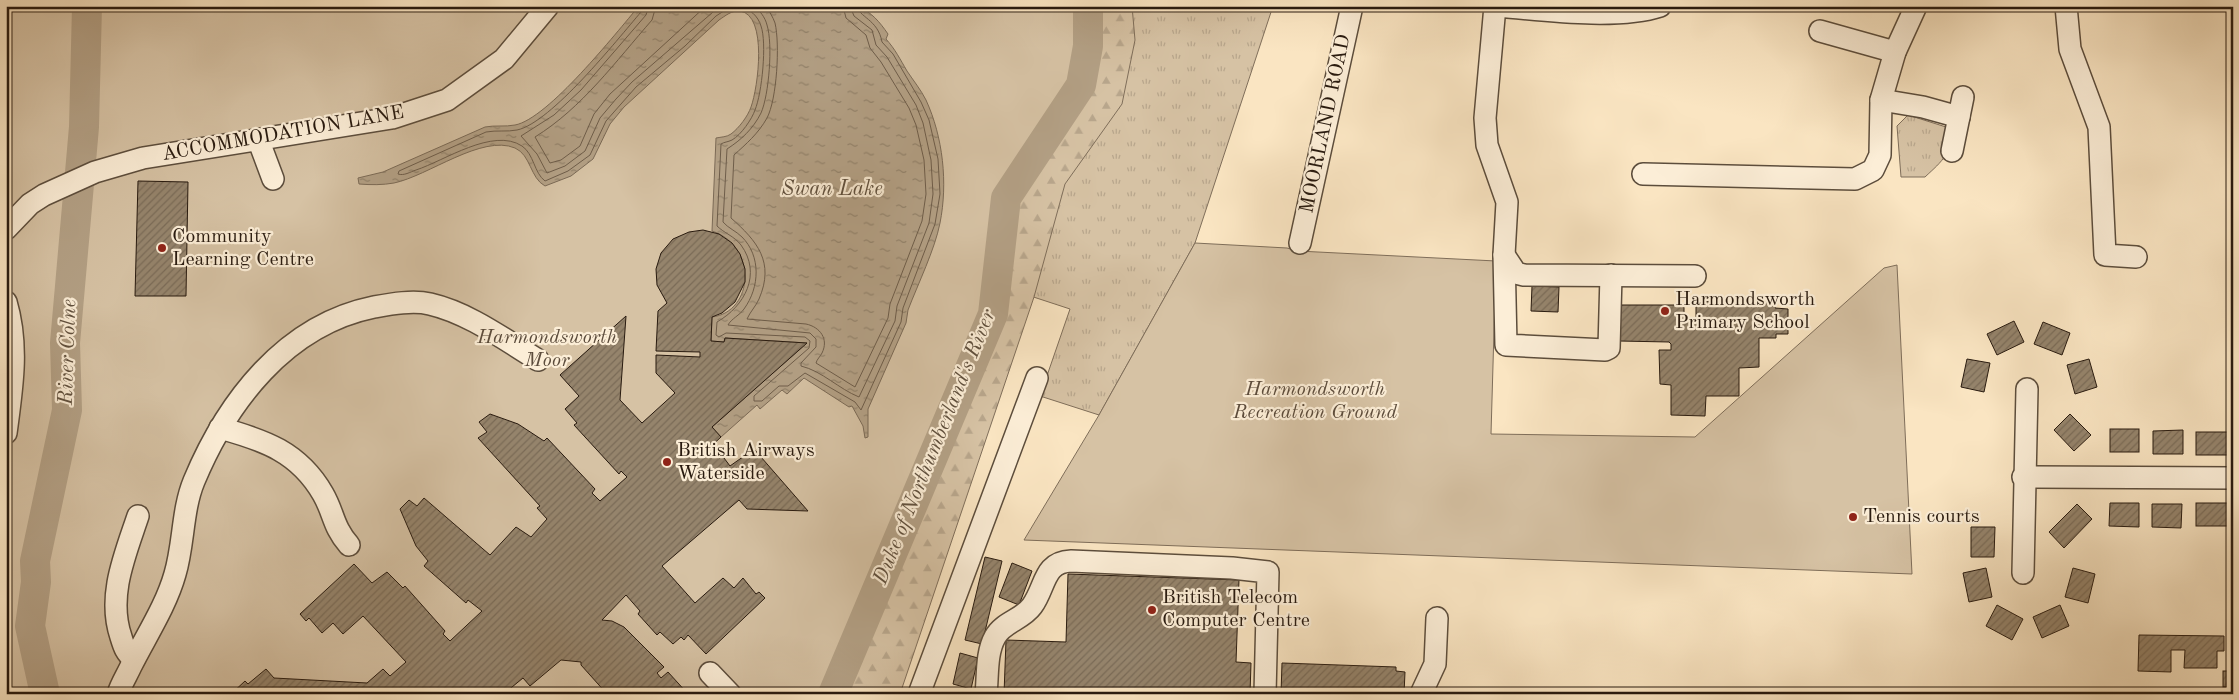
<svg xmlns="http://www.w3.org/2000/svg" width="2239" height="700" font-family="'Old Standard TT',serif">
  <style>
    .grass { fill: url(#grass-tufts); stroke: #7f6e5a }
    .forest { fill: url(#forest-firs); stroke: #7f6e5a }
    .park { fill: #d6c2a4; stroke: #7f6e5a }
    .water { fill: url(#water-ripples); stroke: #7b6a56 }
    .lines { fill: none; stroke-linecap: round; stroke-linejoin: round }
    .shore { stroke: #6e5d4a; stroke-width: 1 }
    .river { stroke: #b3a085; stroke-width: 30 }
    .building { fill: url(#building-hatch); stroke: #281a0f }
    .minor-casing { stroke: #5c4d3c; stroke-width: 24 }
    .minor { stroke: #fceed7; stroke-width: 21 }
    .poi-dot { fill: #8f2418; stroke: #fceed7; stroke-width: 2 }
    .labels { text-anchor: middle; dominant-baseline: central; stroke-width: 4.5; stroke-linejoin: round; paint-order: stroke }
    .street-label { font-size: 20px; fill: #281a0f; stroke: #fceed7 }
    .poi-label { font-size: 20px; fill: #281a0f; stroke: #fceed7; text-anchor: start }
    .park-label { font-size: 20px; font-style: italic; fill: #5c4c3c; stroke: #fceed7 }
    .water-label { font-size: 21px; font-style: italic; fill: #60503e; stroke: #fceed7 }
  </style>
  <defs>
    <pattern id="grass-tufts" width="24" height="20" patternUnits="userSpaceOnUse" patternTransform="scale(1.25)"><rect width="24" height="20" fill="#d6c2a4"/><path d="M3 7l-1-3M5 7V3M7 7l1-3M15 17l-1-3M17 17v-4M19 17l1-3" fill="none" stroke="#b8a68c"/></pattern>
    <pattern id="forest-firs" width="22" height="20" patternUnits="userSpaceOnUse" patternTransform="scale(1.25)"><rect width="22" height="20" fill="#d6c2a4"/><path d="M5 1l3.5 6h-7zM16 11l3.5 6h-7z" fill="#b8a68c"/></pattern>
    <pattern id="water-ripples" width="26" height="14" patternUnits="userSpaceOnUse" patternTransform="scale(1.25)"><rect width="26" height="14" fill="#b3a085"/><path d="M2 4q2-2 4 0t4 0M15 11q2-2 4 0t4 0" fill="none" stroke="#92826b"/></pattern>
    <pattern id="building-hatch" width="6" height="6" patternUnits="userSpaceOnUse" patternTransform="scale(1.25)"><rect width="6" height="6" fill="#95846c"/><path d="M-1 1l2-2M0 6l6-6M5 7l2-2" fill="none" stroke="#7a6b57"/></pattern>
  </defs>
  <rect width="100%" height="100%" fill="#fae5c2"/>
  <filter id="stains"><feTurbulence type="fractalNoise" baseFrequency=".004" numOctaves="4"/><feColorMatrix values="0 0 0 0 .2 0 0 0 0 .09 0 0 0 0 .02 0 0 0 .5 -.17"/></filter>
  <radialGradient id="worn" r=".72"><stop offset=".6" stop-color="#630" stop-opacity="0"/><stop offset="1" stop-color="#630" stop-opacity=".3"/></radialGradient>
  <g class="grass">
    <path d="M1098,6H1273L1195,243L1099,415L1040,396L1070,309L1003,287L1015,202L1090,89L1095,59Z"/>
    <path d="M1908,115L1946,127C1955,152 1942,161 1925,177H1901L1897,126Z"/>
  </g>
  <path class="forest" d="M1098,6H1132L1135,40L1122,104L1065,184L1034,297L900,694H839L998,316L1015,202L1090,89L1095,59Z"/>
  <g class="park">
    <path d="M6,6H1088V46L1081,85L1006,198L993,314L833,694H6Z"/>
    <path d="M1195,243L1287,248L1298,251L1496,261L1491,434L1695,437L1884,268L1897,265L1912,574L1024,540L1099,415Z"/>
  </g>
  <path class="water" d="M639,6H858C872,13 879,21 888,34L886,39C895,49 900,59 907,71C913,80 921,90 926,100C943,137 948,183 940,223C935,249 918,284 908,310L906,323L868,409V437L865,438L863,426L852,406L849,407L804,378L787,394L782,390L760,409L757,405L721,437L712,427L807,343L725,338L724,342L711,341L712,317C754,312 758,246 712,231L716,138C721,137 727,137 731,134C739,128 748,116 751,107C758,88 768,15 740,11C732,10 725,16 719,20L624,107L610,124L593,159L571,176L545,186C530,178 531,155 515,148C482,134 428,176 394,183C383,185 371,185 359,184L358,178L383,172L485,127C495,125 505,127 515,125C548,119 616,33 639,6Z"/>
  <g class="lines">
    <g class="shore">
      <path d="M643,6L641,12C617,40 551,123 517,130C507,132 497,130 486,132L399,171L398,174C404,176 410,172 416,170C444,161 493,127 522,146C534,154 534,173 545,181L568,171L590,155L606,121L636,87L685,46L716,16L730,7L738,6"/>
      <path d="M649,6L646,15L581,90L554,115L521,136L537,154L547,173L565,166L585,151L600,118L616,99L632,82L720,6"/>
      <path d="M656,6L652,20C616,61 582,108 535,137L550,163L561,160L580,146L594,114L610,94L706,6"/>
      <path d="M740,6C750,9 758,16 761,26C767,43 762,93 755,110C752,119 741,135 732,140C728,142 724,142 721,144L717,226C724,233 734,236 741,245C762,274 745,306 717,322L716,335L719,337L726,333L805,337L810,341L809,348L754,396V401H762L779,386H788L805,373L855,402L861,410L901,322L903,308L935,224L940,194L938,159L929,120L921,102L893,54L882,42C878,19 858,17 857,6"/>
      <path d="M754,6C760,11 765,17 767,25C773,44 769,95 761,113C753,129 741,140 727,149L723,222C728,228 736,231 742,237C761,256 760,287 744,309C740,315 731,319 728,325L810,333L816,339V347L801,363V366C822,371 839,389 859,397L895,321L897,306L929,223L933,194L931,160L923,123L916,105L887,57L876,45L872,30L854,16L850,6"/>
      <path d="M766,6C769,11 773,17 775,23C780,44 777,99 767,118C758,134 746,144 734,155L731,218C757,241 775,262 759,299C756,306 750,312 747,319L806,324C820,327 829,339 822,353C820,357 817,359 816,363L855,387L888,318L890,304L922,221L926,194L924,160L916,125L909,108L881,62L870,48L866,35L846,18L843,6"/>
    </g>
    <g class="river">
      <path d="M45,694L30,626L36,582L35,561L67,410L65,343L84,127L87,6"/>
      <path d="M833,694L993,314L1006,198L1081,85L1088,46V6"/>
    </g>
  </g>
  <g class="building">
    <path d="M138,181L188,182L186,296H135Z"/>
    <path d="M703,230L719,234L732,243L740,254L745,269V282L735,302L722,313L712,317L711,341L724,342L725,338L807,343L712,427L721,437L708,449L717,458L721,454L730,466L754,449L808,511L747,509L739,500L662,566L695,603L723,578L734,588L743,578L756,594L759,592L765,598L706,654L688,635L684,640L681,637L673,644L660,632L657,635L638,614L640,611L626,595L602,620L612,621L624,627L664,667L657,673L661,678L668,672L688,694H607L581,665V662L561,660L530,686L523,678L506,692L508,694H231L245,681L248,684L266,669L274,678L367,683L383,669L390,676L406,662L363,616L343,634L333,623L322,633L309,618L306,621L300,614L354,564L372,583L387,572L403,588L405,586L445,631L443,634L450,641L482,611L468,600L466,603L424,566L428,561L416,546L400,509L409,500L417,506L424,498L490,555L516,527L531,537L547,519L537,508L540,506L478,438L487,432L479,422L490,414L518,424L544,441L547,438L595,489L592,493L600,501L627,477L621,471L619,474L574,425L577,423L565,409L579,396L560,375L626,316L620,400L642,423L675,393L656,373V355L700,357V352L656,351L658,311L667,303L657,285L656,269L661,253L673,239L689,232Z"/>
    <path d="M1532,286L1559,287L1558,312L1531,311Z"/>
    <path d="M1696,301L1776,302L1775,308L1788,309V334H1776V338H1759V367L1739,368V396H1706L1705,416L1671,415V385L1660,384L1659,350H1671V344L1669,342L1619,341V305H1684V320L1696,321Z"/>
    <path d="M2014,321L2024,342L1997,355L1987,334Z"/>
    <path d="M2043,322L2070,333L2062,355L2034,344Z"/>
    <path d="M1967,359L1990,363L1984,392L1961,387Z"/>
    <path d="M2089,359L2097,387L2075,394L2067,365Z"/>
    <path d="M2070,414L2091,435L2074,451L2054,430Z"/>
    <rect x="2110" y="429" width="29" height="23"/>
    <path d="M2183,430V454H2153V431Z"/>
    <rect x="2196" y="432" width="36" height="23"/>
    <path d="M2110,503H2139V527L2109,526Z"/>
    <rect x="2196" y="503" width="36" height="23"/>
    <path d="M2077,504L2092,519L2064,548L2049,532Z"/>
    <path d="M2152,504H2182L2181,528L2152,527Z"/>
    <path d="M1971,527H1995L1994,557H1971Z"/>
    <path d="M985,557L1002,561L982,644L965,640Z"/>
    <path d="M1012,563L1032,571L1019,605L999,597Z"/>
    <path d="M1986,568L1992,597L1969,602L1963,573Z"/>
    <path d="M2073,568L2095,574L2088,603L2065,597Z"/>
    <path d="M1068,574L1239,580L1236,662L1251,663L1250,694H1004L1006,640L1066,642Z"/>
    <path d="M1997,605L2023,619L2012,640L1986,626Z"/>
    <path d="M2060,605L2069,626L2042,638L2033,617Z"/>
    <path d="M2139,635L2224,636V651H2217V668H2184L2185,650H2171V672L2138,671Z"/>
    <path d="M960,653L978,658L971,689L953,684Z"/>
    <path d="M1282,663L1396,667V671L1405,672L1404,694H1281Z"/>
    <rect x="2223" y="671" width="10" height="16"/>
  </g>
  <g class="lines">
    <g class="minor-casing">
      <g id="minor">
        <path d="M1495,6L1485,118L1487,145L1507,202L1504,255L1506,345L1605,350L1609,348L1611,275"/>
        <path d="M1497,6C1543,10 1617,20 1660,6"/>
        <path d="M2066,6L2070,49L2099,127L2105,255L2136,257"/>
        <path d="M1820,31L1895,52"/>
        <path d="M1881,100L1923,107L1959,117"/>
        <path d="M258,139L273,179"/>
        <path d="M1952,151L1963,97"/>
        <path d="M1643,174L1855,179L1873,170L1880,155L1881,100L1895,52L1916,6"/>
        <path d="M6,229L30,204L44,195L95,172L143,158L392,118L447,100L504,59L548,6"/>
        <path d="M1300,243L1352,6"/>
        <path d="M1504,255L1516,273L1524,275L1695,276"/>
        <path d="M6,302C19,346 12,388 6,433"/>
        <path d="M220,428C264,440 299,452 323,494C334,513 333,527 349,545"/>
        <path d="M2023,477L2233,478"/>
        <path d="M2023,573L2027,389"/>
        <path d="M134,659C126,653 124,647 121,637C107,596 125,555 138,516"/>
        <path d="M710,673L730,694"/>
        <path d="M118,694C121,684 127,675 131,666C146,636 166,606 175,574C184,544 182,510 194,481C227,402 285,325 374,307C391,304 413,300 430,304C469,313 505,340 538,360"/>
        <path d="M919,694L1037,378"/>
        <path d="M986,694C988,676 986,653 995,637C1003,622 1022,620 1032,606C1046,587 1043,562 1071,561L1232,568L1268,572L1265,694"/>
        <path d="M1421,694L1435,664L1437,618"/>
      </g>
    </g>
    <use href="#minor" class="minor"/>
  </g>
  <g class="poi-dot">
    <circle cx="162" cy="248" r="5"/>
    <circle cx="1665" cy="311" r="5"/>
    <circle cx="667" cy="462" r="5"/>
    <circle cx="1853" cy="517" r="5"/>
    <circle cx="1152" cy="610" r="5"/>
  </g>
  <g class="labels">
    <g class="street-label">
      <text transform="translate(1326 124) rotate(-78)">MOORLAND ROAD</text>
      <text transform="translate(283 134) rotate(-10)">ACCOMMODATION LANE</text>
    </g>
    <g class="poi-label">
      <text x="172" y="237">Community<tspan x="172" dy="23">Learning Centre</tspan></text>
      <text x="1675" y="300">Harmondsworth<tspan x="1675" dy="23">Primary School</tspan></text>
      <text x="677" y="451">British Airways<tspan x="677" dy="23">Waterside</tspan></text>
      <text x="1863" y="517">Tennis courts</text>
      <text x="1162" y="598">British Telecom<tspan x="1162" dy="23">Computer Centre</tspan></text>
    </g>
    <g class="park-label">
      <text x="547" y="338">Harmondsworth<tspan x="547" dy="23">Moor</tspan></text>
      <text x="1315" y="390">Harmondsworth<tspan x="1315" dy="23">Recreation Ground</tspan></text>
    </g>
    <g class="water-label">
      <text x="832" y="189">Swan Lake</text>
      <text transform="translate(68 352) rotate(-88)">River Colne</text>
      <text transform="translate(935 447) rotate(-68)">Duke of Northumberland's River</text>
    </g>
  </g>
  <rect width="2239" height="700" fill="none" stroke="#fae5c2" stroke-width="25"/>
  <rect x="8" y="8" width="2224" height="685" fill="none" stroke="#281a0f" stroke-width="2.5"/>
  <rect x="12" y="12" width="2214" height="675" fill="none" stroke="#281a0f"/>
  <rect width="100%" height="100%" filter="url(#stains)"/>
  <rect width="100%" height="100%" fill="url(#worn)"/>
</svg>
